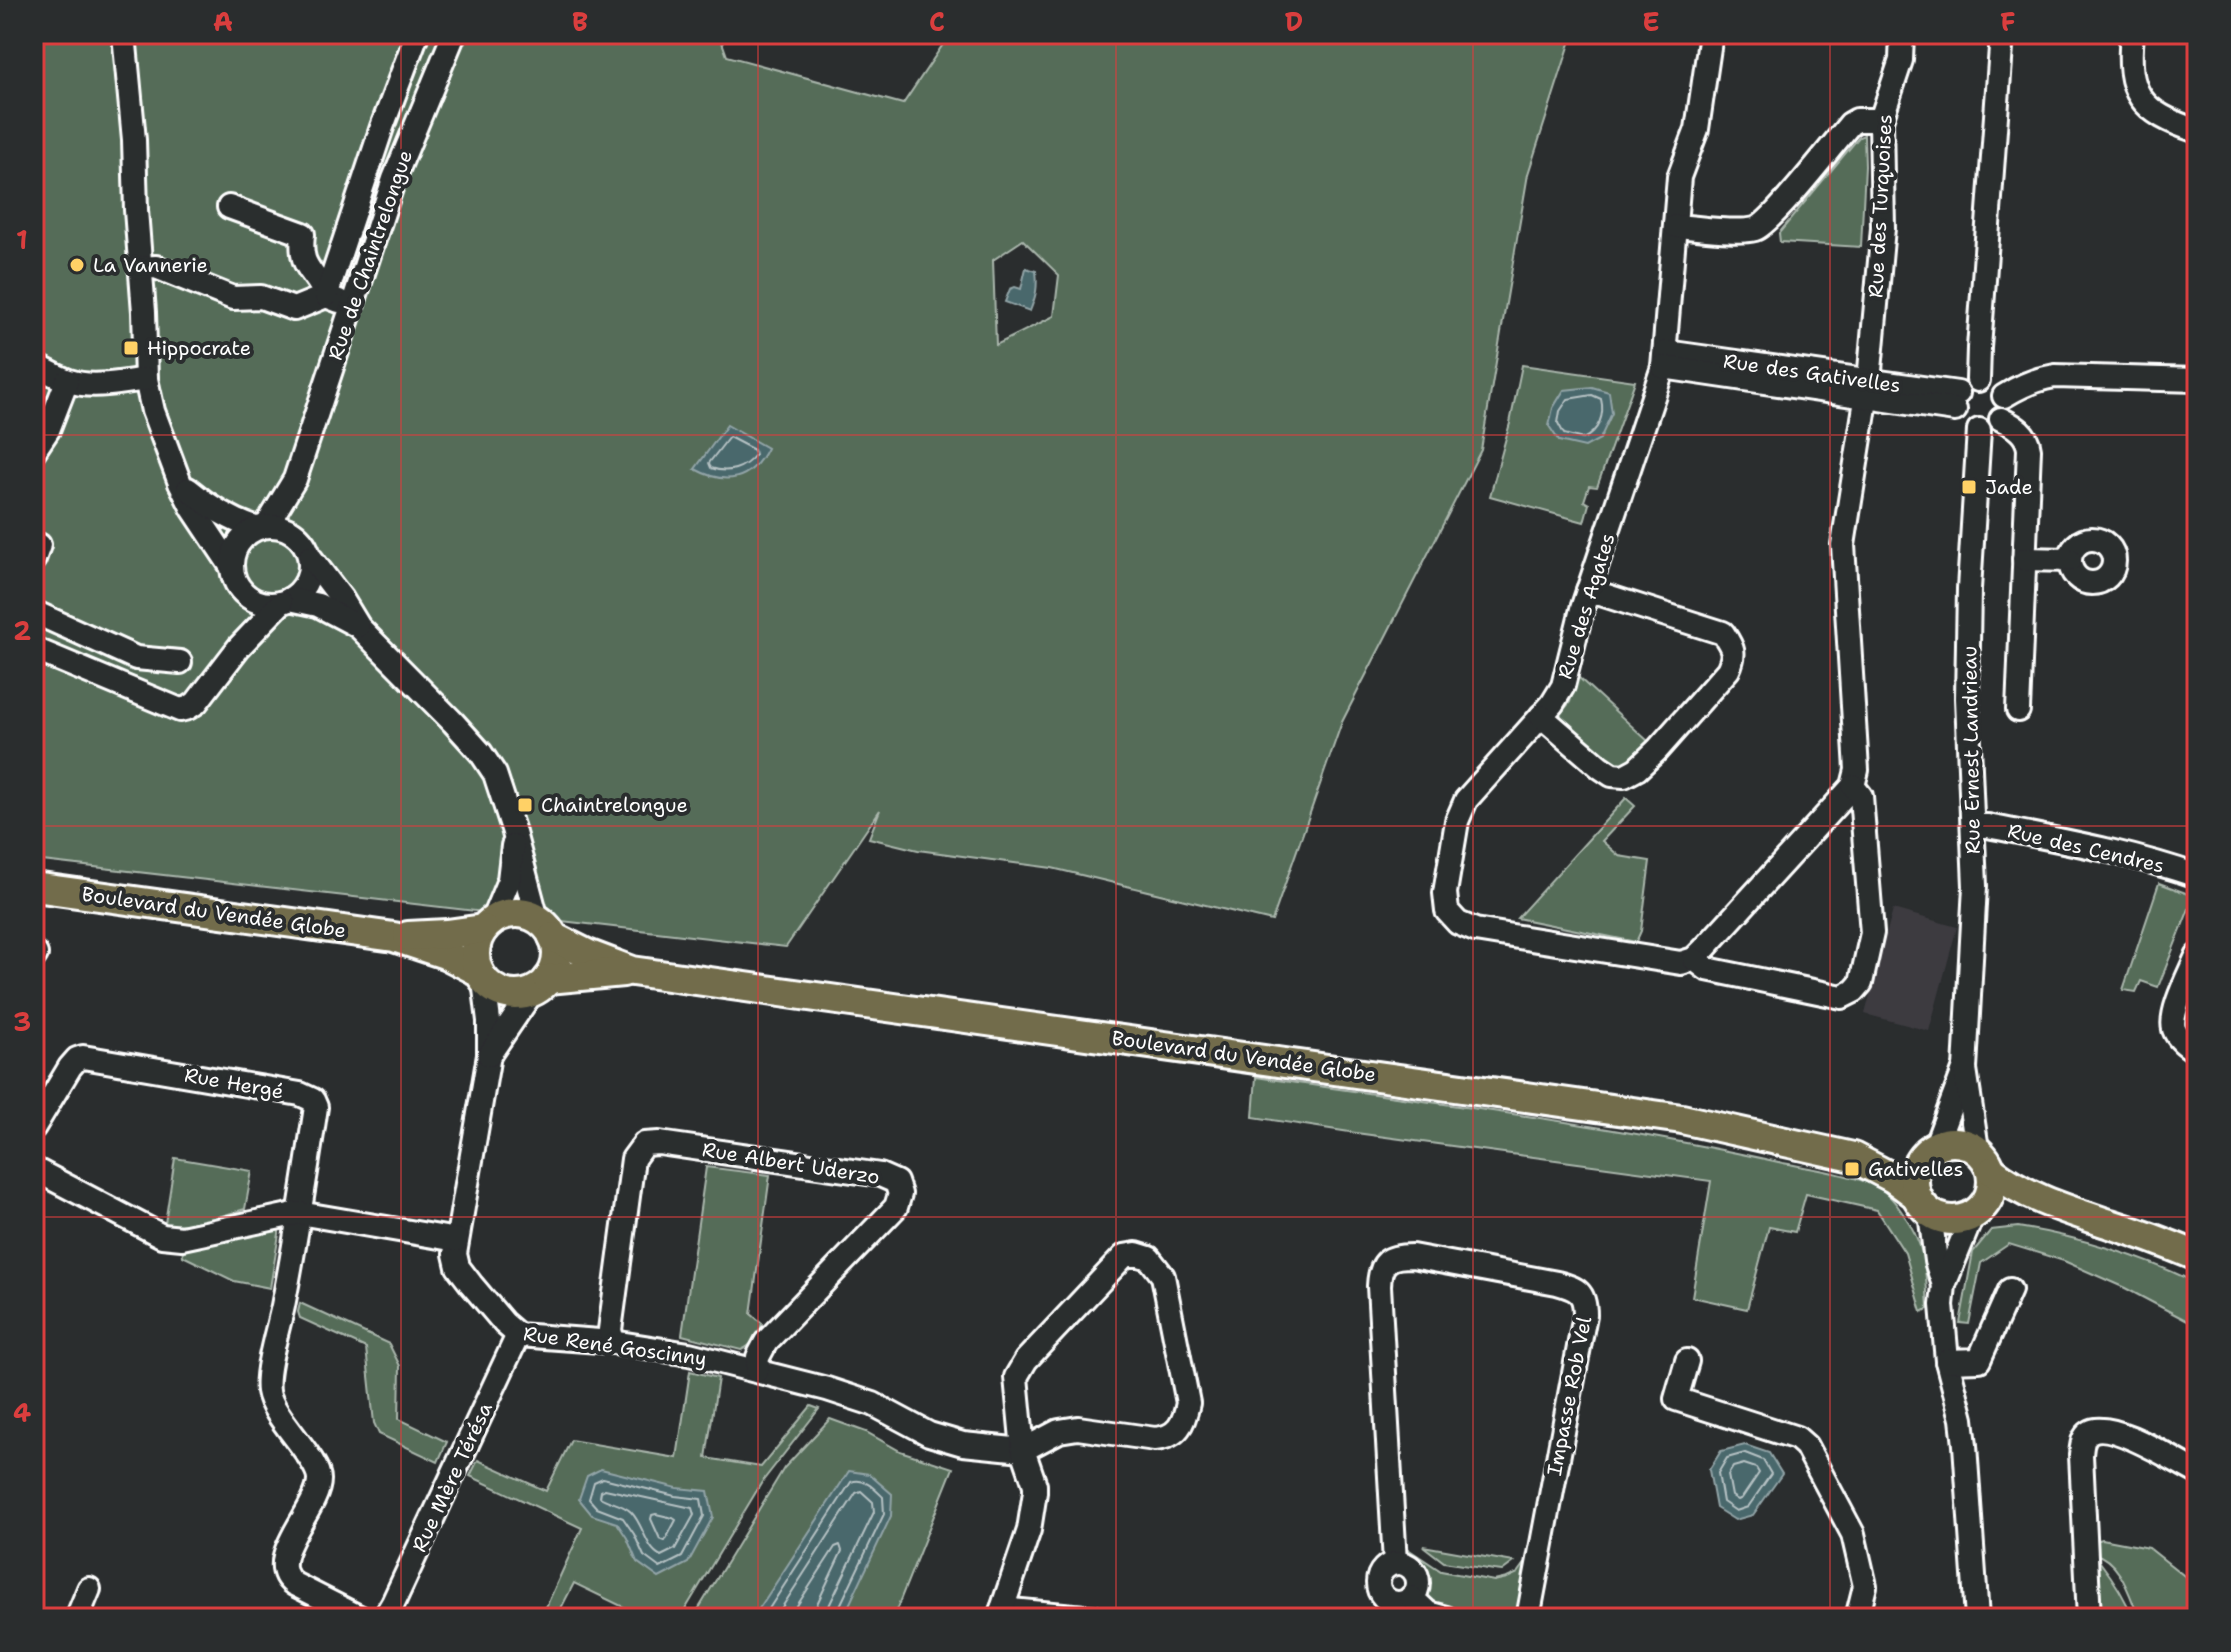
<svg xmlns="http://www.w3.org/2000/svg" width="2231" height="1652" font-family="'Shantell Sans',sans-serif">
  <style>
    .built { fill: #3d3b40 }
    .green { fill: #546c59; stroke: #aab6ac; stroke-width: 2; fill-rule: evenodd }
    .water { fill: #49676c; stroke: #92a4a7; stroke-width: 2 }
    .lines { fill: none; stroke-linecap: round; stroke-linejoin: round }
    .shore { stroke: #b6c2c4; stroke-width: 2 }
    .minor-casing { stroke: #fff; stroke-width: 28 }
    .major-casing { stroke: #fff; stroke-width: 34 }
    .minor { stroke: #2a2d2e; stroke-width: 22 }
    .major { stroke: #726c4b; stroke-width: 28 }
    .grid { fill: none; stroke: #da3e3e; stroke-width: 2; stroke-opacity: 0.55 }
    .poi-dot { fill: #ffd166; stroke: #2a2d2e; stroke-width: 3 }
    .labels { text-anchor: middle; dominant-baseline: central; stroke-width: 8; stroke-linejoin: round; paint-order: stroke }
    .street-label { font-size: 20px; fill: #fff; stroke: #2a2d2e }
    .poi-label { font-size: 20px; fill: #fff; stroke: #2a2d2e; text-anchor: start }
    .neatline { fill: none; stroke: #da3e3e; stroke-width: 3 }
    .grid-label { font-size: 26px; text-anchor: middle; font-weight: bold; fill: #da3e3e }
  </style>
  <rect width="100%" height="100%" fill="#2a2d2e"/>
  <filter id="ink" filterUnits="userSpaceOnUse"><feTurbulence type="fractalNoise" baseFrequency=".0125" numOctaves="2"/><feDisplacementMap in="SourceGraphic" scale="16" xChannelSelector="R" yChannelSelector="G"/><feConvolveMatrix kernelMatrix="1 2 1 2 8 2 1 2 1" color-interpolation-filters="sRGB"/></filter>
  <g filter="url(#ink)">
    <path class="built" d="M1893,909L1957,927L1929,1031L1865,1014Z"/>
    <g class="green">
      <path d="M34,34H719L727,56L903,104L950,34H1573L1528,174L1481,450L1342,722L1272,921L1052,868L918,850L869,838L880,810L786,947L34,860ZM1023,240L1059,275L1054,316L996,345L993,260Z"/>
      <path d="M1864,135L1865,166L1861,247L1780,242L1779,233L1859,137Z"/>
      <path d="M1522,365L1635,381L1597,487L1589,486L1584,501L1589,504L1584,522L1490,496L1510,423Z"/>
      <path d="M1577,676L1648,741L1623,767L1614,768L1555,721L1570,702Z"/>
      <path d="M1626,798L1635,806L1602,841L1619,856L1650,861L1641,931L1636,942L1517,918Z"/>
      <path d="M2159,883L2194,896L2158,987L2141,981L2136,992L2123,990Z"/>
      <path d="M1256,1077C1432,1103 1610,1124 1783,1163C1808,1168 1863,1176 1882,1190C1891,1196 1896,1203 1902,1212C1926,1245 1926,1270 1928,1309L1922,1312L1905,1253L1877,1210L1806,1194L1795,1232L1769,1227L1747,1309L1692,1297L1711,1181L1356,1133L1253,1117Z"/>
      <path d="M175,1158L252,1171L245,1209C223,1215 186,1230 165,1223Z"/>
      <path d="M706,1167L770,1175L751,1314L762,1323C760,1334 752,1346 741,1350L682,1335Z"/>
      <path d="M274,1226L279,1230V1234L270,1288L234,1281L183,1256L182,1247Z"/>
      <path d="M2018,1227C2080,1237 2140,1256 2197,1283V1326L2125,1288L2064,1261L2009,1244L1981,1263L1969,1324L1960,1323L1973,1252L1991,1230Z"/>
      <path d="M300,1303L389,1344L400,1366L399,1419L447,1442L438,1462L379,1434L374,1423L366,1348L300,1318L298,1312Z"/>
      <path d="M690,1371L718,1378L706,1458L761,1467L811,1406L819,1409L762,1482L680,1618H646L574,1583L556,1618H541L582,1528L470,1476L478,1460L546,1491L571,1440L677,1458Z"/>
      <path d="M830,1419L866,1432L900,1451L953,1468L893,1618H693L784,1468Z"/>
      <path d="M2102,1539L2149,1548L2197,1586V1618H2139C2129,1594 2121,1561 2093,1553V1542Z"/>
      <path d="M1423,1546L1514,1562L1502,1571L1494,1570L1444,1562Z"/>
      <path d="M1405,1547L1441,1571L1494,1581L1507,1578L1518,1573L1531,1555L1521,1618H1487L1441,1604L1436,1607L1427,1600C1423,1576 1426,1570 1405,1553Z"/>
      <path d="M2100,1562C2114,1580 2125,1597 2133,1618H2097L2093,1563Z"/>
    </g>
    <g class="water">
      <path d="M1026,268L1036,271C1038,287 1036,296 1030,311L1005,302L1010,289L1015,287L1021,289Z"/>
      <path d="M1592,387L1609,392L1612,413L1600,439L1585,447L1559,441L1549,426L1553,408L1564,390Z"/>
      <path d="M727,425L767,448C751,481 726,486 695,469Z"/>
      <path d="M1745,1445L1769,1453L1782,1474L1753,1515L1735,1520L1716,1508L1709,1470L1721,1451Z"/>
      <path d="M601,1469L677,1488L708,1491L713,1517L688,1563L659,1578L637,1562L627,1538L617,1523L592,1515L579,1499L587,1476Z"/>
      <path d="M849,1471L869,1474L892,1494L891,1516L843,1618H753Z"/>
    </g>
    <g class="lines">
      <g class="shore">
        <path d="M1592,395L1601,399C1605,415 1599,431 1583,439L1564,434L1558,423L1560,411L1568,399Z"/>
        <path d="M729,437L754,450L755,455C744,469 728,474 711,468L709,463Z"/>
        <path d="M1745,1453L1763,1460L1771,1474L1748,1507L1736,1511L1723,1502L1718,1473L1727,1458Z"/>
        <path d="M1744,1464L1756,1468L1759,1473L1742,1498L1738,1500L1732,1496L1728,1475L1733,1467Z"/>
        <path d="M603,1478L675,1496L701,1499L704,1516L682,1557L660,1568L644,1556L634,1534L623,1518L597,1508L589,1499L594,1482Z"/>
        <path d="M605,1489L692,1508L694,1515L675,1549L661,1556C645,1548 644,1525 631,1512C623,1504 610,1503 600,1497L601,1491Z"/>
        <path d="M656,1514L673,1518L676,1520L665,1541L660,1539L651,1519L652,1515Z"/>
        <path d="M763,1618L851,1482C864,1477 874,1488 883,1497L884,1514L837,1612V1618"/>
        <path d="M775,1618L856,1493L861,1491L873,1502L874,1512L828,1608L827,1618"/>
        <path d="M789,1618L835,1547L840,1545L842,1551L817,1604L814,1618"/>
      </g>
      <g class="minor-casing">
        <g id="minor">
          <path d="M124,34L134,140L136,210L144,312L146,379L153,411L180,483L193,509L231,566"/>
          <path d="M1711,34L1697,129L1679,177L1663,367L1582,609L1563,686L1552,704L1466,800L1457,821L1445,893L1447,911L1458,923L1475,930L1681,963L1694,959L1704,949L1853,786L1857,770L1843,545L1869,381L1883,228L1881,120L1901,60L1902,34"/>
          <path d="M2132,34C2126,94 2140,112 2197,131"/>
          <path d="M229,207L303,234C299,270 313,267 326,296"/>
          <path d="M1675,226C1696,227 1735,234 1755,229C1771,224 1835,142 1850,124L1857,120H1881"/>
          <path d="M140,268L156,267L233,298L261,297L294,309L326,296L339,301"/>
          <path d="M326,296L382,127L417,34"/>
          <path d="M1666,352L1958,393"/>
          <path d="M34,364C45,370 57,377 69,381C92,389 123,382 146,379"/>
          <path d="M1663,367L1955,410"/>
          <path d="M1978,380L1979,348L2002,34"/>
          <path d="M2004,396C2020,386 2036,379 2055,376L2197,380"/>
          <path d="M2001,419C2015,426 2027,433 2029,449L2018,710"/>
          <path d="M34,451L48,430L67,381"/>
          <path d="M188,489C209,507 229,519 255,528"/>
          <path d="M267,525L295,479L394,179L454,34"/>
          <circle cx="271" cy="565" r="39"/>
          <circle cx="2092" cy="561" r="22"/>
          <path d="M310,557L342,599L359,627L453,722L481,753L495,774L513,829L537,919"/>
          <path d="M34,559L39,545"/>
          <path d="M2024,559L2070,560"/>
          <path d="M290,599L318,605L358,626"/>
          <path d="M34,612L136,658L180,662"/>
          <path d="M34,649L180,710L188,708L196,703L239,647L281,603"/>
          <path d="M1541,716L1600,767L1612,775L1624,776L1637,769L1657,750L1728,670C1736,653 1733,648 1723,633L1588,590"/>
          <path d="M1973,826H1988C2058,840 2129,852 2197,876"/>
          <path d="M492,921L509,880L513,846"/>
          <path d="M2197,956C2190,973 2169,1012 2174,1029C2178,1040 2188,1046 2197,1052"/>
          <path d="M34,957L36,954"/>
          <path d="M1694,959L1707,969L1842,997L1854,991L1861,983L1872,933L1861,796L1853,786"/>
          <path d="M484,981L489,1021V1055L455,1254L458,1267L471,1284L504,1323L518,1335L613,1342L689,1354L827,1389L873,1404L929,1434L963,1444L1023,1450"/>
          <path d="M489,1055L532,992"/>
          <path d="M34,1127L70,1067L77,1059L83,1057L300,1094L313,1100L316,1107C306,1173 296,1240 283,1306C278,1329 265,1370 268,1391C272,1418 320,1459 319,1480C319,1510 261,1560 294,1584L361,1618"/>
          <path d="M1936,1145L1964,1070"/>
          <path d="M1977,1149L1965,1069L1975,886L1967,698L1969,589L1979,430"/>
          <path d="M34,1169L162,1236L182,1238L299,1213L457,1240"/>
          <path d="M1930,1213L1936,1261L1944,1285"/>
          <path d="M1972,1216L1944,1285L1942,1305L1947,1361L1962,1419L1965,1445L1977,1618"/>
          <path d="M613,1342L610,1330L633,1159L644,1144L659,1143L880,1175L896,1182L900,1194L896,1207L766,1342L758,1357L757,1371"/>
          <path d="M1687,1361L1676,1399L1797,1438L1806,1446L1853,1534L1865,1586L1857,1618"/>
          <path d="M1947,1361L1979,1360L2010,1290"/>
          <path d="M1395,1563L1379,1286C1380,1261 1389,1256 1412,1256L1557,1283C1578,1289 1585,1292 1585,1315L1528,1618"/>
          <circle cx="1398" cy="1583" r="20"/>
          <path d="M1411,1597L1428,1613L1446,1618"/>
          <path d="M1002,1609L1095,1618"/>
          <path d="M77,1618L89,1589"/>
          <path d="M384,1618L393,1603L518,1335"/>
          <path d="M999,1618L1029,1530L1035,1492V1485L1023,1450L1016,1377L1026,1360L1124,1256L1136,1254L1149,1258L1163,1276L1188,1403C1184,1423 1178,1437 1155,1439L1078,1428L1059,1431L1023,1450"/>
          <path d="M2089,1618L2081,1455C2082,1446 2082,1437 2090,1432C2110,1419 2177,1462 2197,1472"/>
        </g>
      </g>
      <g class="major-casing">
        <g id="major">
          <path d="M34,887L394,937L445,954L478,971"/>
          <circle cx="516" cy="954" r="41"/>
          <path d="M408,936L447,934L483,929"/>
          <path d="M553,937L587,954L632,971L1682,1119L1853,1157L1893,1178L1916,1195"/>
          <path d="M548,979L623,972"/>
          <circle cx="1953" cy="1181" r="39"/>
          <path d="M1992,1171C2027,1198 2068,1210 2110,1224C2139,1233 2168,1244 2197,1256"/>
        </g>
      </g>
      <use href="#minor" class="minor"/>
      <use href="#major" class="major"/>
    </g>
  </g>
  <path class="grid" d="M401,34V1618M758,34V1618M1116,34V1618M1473,34V1618M1830,34V1618M34,435H2197M34,826H2197M34,1217H2197"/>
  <g class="poi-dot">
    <circle cx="77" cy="265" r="8"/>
    <rect x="123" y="340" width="16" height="16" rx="4"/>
    <rect x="1961" y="479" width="16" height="16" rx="4"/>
    <rect x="517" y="797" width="16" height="16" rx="4"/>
    <rect x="1844" y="1161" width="16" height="16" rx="4"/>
  </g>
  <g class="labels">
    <g class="street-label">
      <text transform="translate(1880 206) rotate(-87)">Rue des Turquoises</text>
      <text transform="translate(370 255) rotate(-71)">Rue de Chaintrelongue</text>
      <text transform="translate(1812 373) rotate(8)">Rue des Gativelles</text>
      <text transform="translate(1586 606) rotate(-73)">Rue des Agates</text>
      <text transform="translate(1971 750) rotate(-91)">Rue Ernest Landrieau</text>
      <text transform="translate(2086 848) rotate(13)">Rue des Cendres</text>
      <text transform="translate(214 912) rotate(8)">Boulevard du Vendée Globe</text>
      <text transform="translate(1244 1056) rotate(8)">Boulevard du Vendée Globe</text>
      <text transform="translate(234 1083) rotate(10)">Rue Hergé</text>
      <text transform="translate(791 1163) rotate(9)">Rue Albert Uderzo</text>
      <text transform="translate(615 1346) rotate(8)">Rue René Goscinny</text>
      <text transform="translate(1569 1396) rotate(-79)">Impasse Rob Vel</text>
      <text transform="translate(452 1477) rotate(-65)">Rue Mère Térésa</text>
    </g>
    <g class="poi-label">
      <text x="93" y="265">La Vannerie</text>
      <text x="147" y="348">Hippocrate</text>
      <text x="1985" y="487">Jade</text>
      <text x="541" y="805">Chaintrelongue</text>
      <text x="1868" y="1169">Gativelles</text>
    </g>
  </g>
  <rect width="2231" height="1652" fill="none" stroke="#2a2d2e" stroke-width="88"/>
  <rect x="44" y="44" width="2143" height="1564" class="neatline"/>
  <g class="grid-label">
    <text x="223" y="31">A</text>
    <text x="580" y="31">B</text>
    <text x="937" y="31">C</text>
    <text x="1294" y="31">D</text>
    <text x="1651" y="31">E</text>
    <text x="2008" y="31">F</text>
    <text x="22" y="249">1</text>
    <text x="22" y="640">2</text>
    <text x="22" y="1031">3</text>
    <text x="22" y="1422">4</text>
  </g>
</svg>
